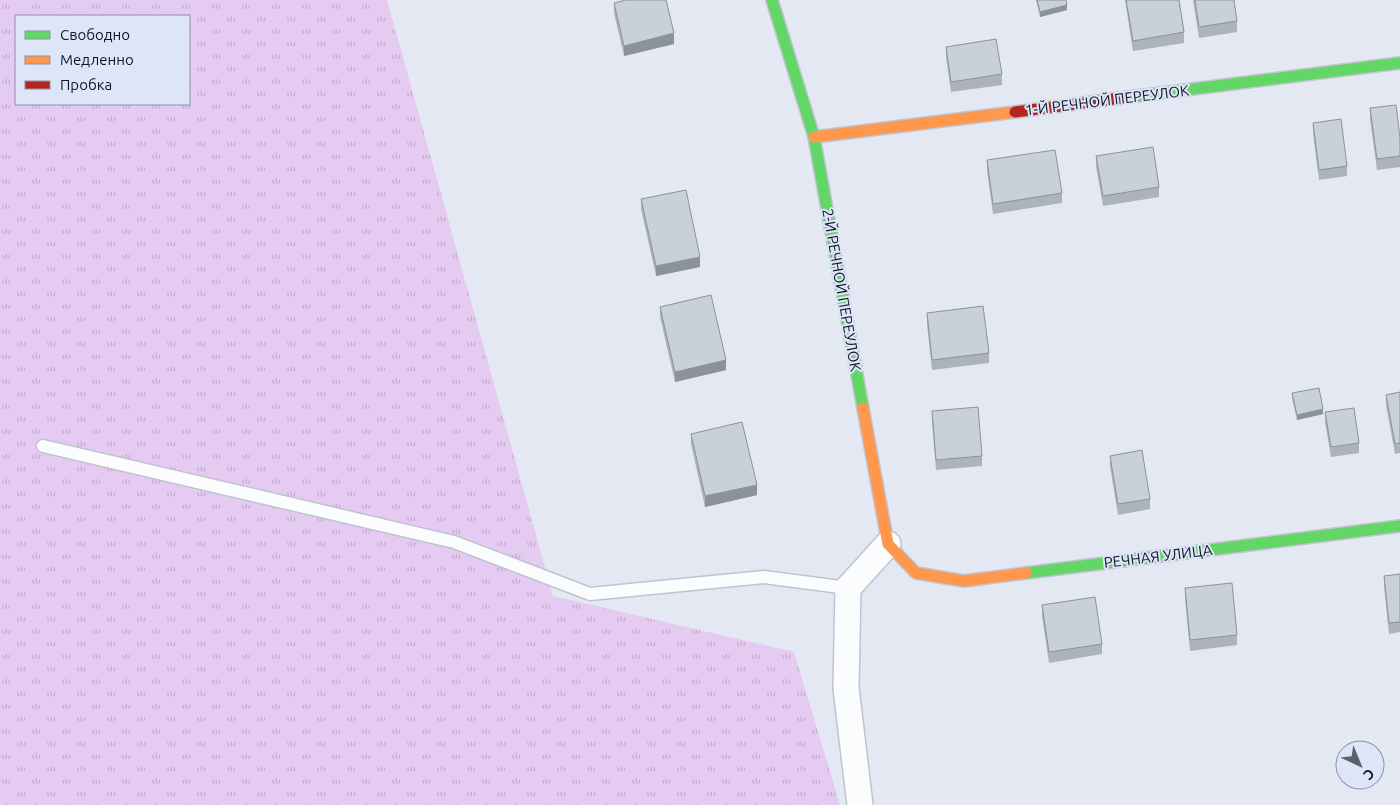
<svg xmlns="http://www.w3.org/2000/svg" width="1400" height="805" font-family="Ubuntu,sans-serif">
  <style>
    .grass { fill: url(#grass-tufts); fill-rule: evenodd }
    .lines { fill: none; stroke-linecap: round; stroke-linejoin: round }
    .lane-casing { stroke: #bfc4cf; stroke-width: 15 }
    .street-casing { stroke: #bfc4cf; stroke-width: 28 }
    .fast-casing { stroke: #bfc4cf; stroke-width: 14 }
    .slow-casing { stroke: #bfc4cf; stroke-width: 14 }
    .jam-casing { stroke: #bfc4cf; stroke-width: 14 }
    .lane { stroke: #fbfcfd; stroke-width: 12 }
    .street { stroke: #fbfcfd; stroke-width: 25 }
    .fast { stroke: #63d668; stroke-width: 11 }
    .slow { stroke: #ff974d; stroke-width: 11 }
    .jam { stroke: #b3261e; stroke-width: 11 }
    .wall { fill: #acb3bb }
    .shaded-wall { fill: #8c9299 }
    .building { fill: #c8d0da; stroke: #8c9299 }
    .labels { text-anchor: middle; dominant-baseline: central; stroke-width: 4; stroke-linejoin: round; paint-order: stroke }
    .street-label { font-size: 15px; fill: #121622; stroke: #dde5f9 }
  </style>
  <defs>
    <pattern id="grass-tufts" width="24" height="20" patternUnits="userSpaceOnUse" patternTransform="scale(1.25)"><rect width="24" height="20" fill="#e5caf1"/><path d="M3 7l-1-3M5 7V3M7 7l1-3M15 17l-1-3M17 17v-4M19 17l1-3" fill="none" stroke="#c3adce"/></pattern>
  </defs>
  <rect width="100%" height="100%" fill="#e3e8f3"/>
  <path class="grass" d="M0,0H387L553,596L794,652L840,805H0ZM16,16H189V104H16Z"/>
  <g class="lines">
    <g class="lane-casing">
      <path id="lane" d="M43,446L454,542L590,594L764,577L848,588"/>
    </g>
    <g class="street-casing">
      <path id="street" d="M860,805L846,688L848,588L888,544"/>
    </g>
    <g class="fast-casing">
      <g id="fast">
        <path d="M772,0L814,137L863,408"/>
        <path d="M1129,97L1400,63"/>
        <path d="M1026,573L1400,526"/>
      </g>
    </g>
    <g class="slow-casing">
      <g id="slow">
        <path d="M814,137L1015,112"/>
        <path d="M863,408L888,544L916,573L964,581L1026,573"/>
      </g>
    </g>
    <g class="jam-casing">
      <path id="jam" d="M1015,112L1129,97"/>
    </g>
    <use href="#lane" class="lane"/>
    <use href="#street" class="street"/>
    <use href="#fast" class="fast"/>
    <use href="#slow" class="slow"/>
    <use href="#jam" class="jam"/>
  </g>
  <g class="wall">
    <path d="M1036,0H1066L1067,10L1040,17Z"/>
    <path d="M1125,0H1179L1184,32V43L1133,51Z"/>
    <path d="M1193,0H1234L1237,21V32L1199,38Z"/>
    <path d="M614,3L674,44L624,56L614,13Z"/>
    <path d="M946,47L1002,74V85L951,92L946,57Z"/>
    <path d="M1370,108L1400,138V167L1377,170L1370,119Z"/>
    <path d="M1313,123L1347,166V176L1319,180L1313,133Z"/>
    <path d="M1096,156L1159,187V197L1103,206L1096,166Z"/>
    <path d="M987,160L1062,193V203L993,214L987,171Z"/>
    <path d="M641,199L700,267L656,276L641,209Z"/>
    <path d="M660,307L726,370L675,382L660,317Z"/>
    <path d="M927,313L989,353V363L932,370L927,324Z"/>
    <path d="M1400,392V453L1395,454L1386,405V395Z"/>
    <path d="M1292,393L1323,414L1297,420L1292,398Z"/>
    <path d="M932,411L982,456V466L936,470L932,422Z"/>
    <path d="M1325,412L1359,443V453L1331,457L1325,422Z"/>
    <path d="M691,434L757,495L705,507L691,444Z"/>
    <path d="M1110,456L1150,499V509L1118,515L1110,466Z"/>
    <path d="M1400,574V632L1389,634L1384,586V576Z"/>
    <path d="M1185,588L1237,635V645L1190,651L1185,598Z"/>
    <path d="M1042,605L1102,644V654L1049,663L1042,616Z"/>
  </g>
  <g class="shaded-wall">
    <path d="M1067,5V10L1040,17V12Z"/>
    <path d="M674,33V44L624,56V46Z"/>
    <path d="M700,257V267L656,276V266Z"/>
    <path d="M726,360V370L675,382V372Z"/>
    <path d="M1323,409V414L1297,420V415Z"/>
    <path d="M757,485V495L705,507V496Z"/>
  </g>
  <g class="building">
    <path d="M626,0H666L674,33L624,46L614,3Z"/>
    <path d="M1037,0H1066L1067,5L1040,12Z"/>
    <path d="M1126,0H1179L1184,32L1133,41Z"/>
    <path d="M1195,0H1234L1237,21L1199,27Z"/>
    <path d="M996,39L1002,74L951,82L946,47Z"/>
    <path d="M1396,105L1400,138V156L1377,159L1370,108Z"/>
    <path d="M1341,119L1347,166L1319,170L1313,123Z"/>
    <path d="M1153,147L1159,187L1103,196L1096,156Z"/>
    <path d="M1055,150L1062,193L993,204L987,160Z"/>
    <path d="M686,190L700,257L656,266L641,199Z"/>
    <path d="M711,295L726,360L675,372L660,307Z"/>
    <path d="M983,306L989,353L932,360L927,313Z"/>
    <path d="M1319,388L1323,409L1297,415L1292,393Z"/>
    <path d="M1400,392V443L1395,444L1386,395Z"/>
    <path d="M978,407L982,456L936,460L932,411Z"/>
    <path d="M1354,408L1359,443L1331,447L1325,412Z"/>
    <path d="M742,422L757,485L705,496L691,434Z"/>
    <path d="M1142,450L1150,499L1118,504L1110,456Z"/>
    <path d="M1400,574V622L1389,623L1384,576Z"/>
    <path d="M1232,583L1237,635L1190,640L1185,588Z"/>
    <path d="M1095,597L1102,644L1049,652L1042,605Z"/>
  </g>
  <g class="labels">
    <g class="street-label">
      <text transform="translate(1107 100) rotate(-7)">1-Й РЕЧНОЙ ПЕРЕУЛОК</text>
      <text transform="translate(842 290) rotate(80)">2-Й РЕЧНОЙ ПЕРЕУЛОК</text>
      <text transform="translate(1158 556) rotate(-7)">РЕЧНАЯ УЛИЦА</text>
    </g>
  </g>
  <rect x="15" y="15" width="175" height="90" fill="#dde5f9" stroke="#8c92a3"/>
  <rect x="25" y="31" width="25" height="8" fill="#63d668" stroke="#8c92a3"/>
  <text x="60" y="40" font-size="15" fill="#121622">Свободно</text>
  <rect x="25" y="56" width="25" height="8" fill="#ff974d" stroke="#8c92a3"/>
  <text x="60" y="65" font-size="15" fill="#121622">Медленно</text>
  <rect x="25" y="81" width="25" height="8" fill="#b3261e" stroke="#8c92a3"/>
  <text x="60" y="90" font-size="15" fill="#121622">Пробка</text>
  <g transform="translate(1360 765) rotate(136)"><circle r="24" fill="#dde5f9" stroke="#8c92a3"/>
  <path d="M0-4L9 19L0 12L-9 19Z" fill="#5b606b"/>
  <text y="-8" font-size="14" font-weight="bold" text-anchor="middle" fill="#121622">С</text>
  </g>
</svg>
